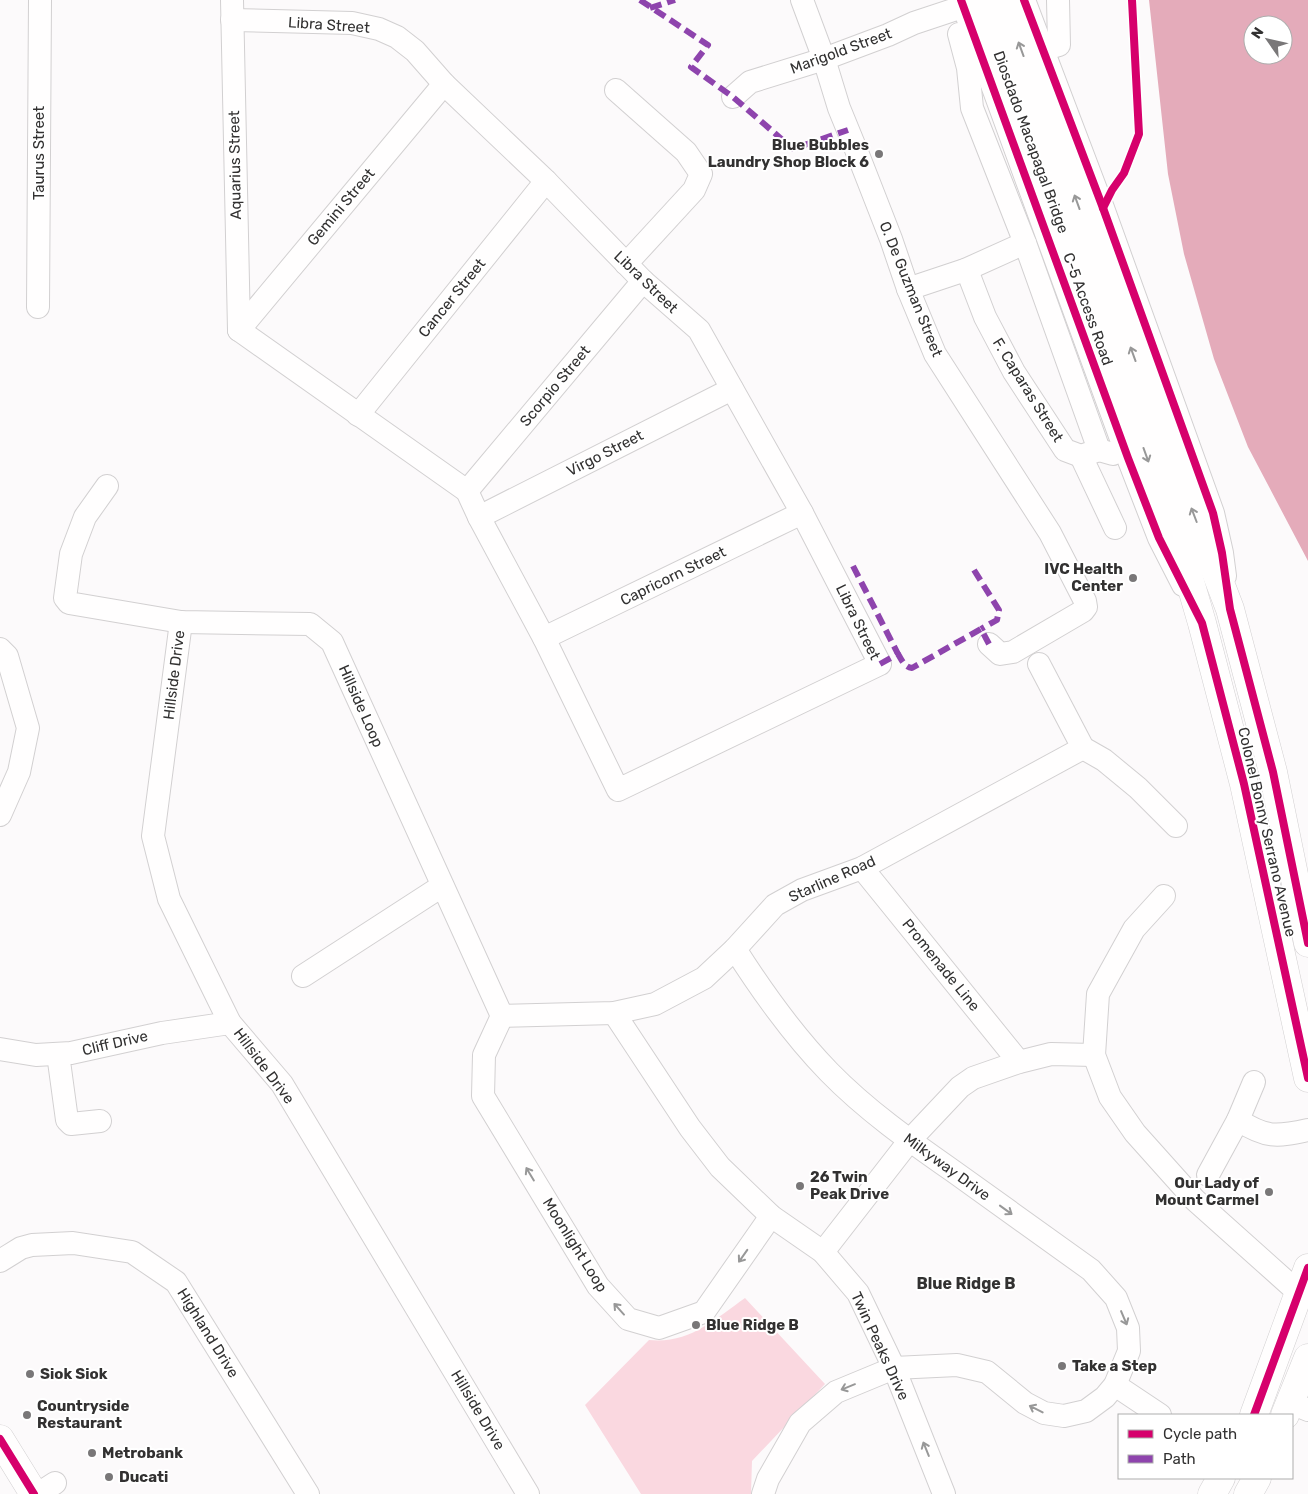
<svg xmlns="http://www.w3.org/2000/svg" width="1308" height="1494" font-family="Rubik,sans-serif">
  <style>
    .green { fill: #fad8e0 }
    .water { fill: #e4abba; fill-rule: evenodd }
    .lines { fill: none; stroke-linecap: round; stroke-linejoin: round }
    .minor-casing { stroke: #d2d0d1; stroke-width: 24 }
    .major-casing { stroke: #d2d0d1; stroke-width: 29 }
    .minor { stroke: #fffefe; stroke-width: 22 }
    .major { stroke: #fffefe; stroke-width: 28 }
    .quiet { stroke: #8e44ad; stroke-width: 6; stroke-dasharray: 12 6; stroke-linecap: butt }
    .cycleway-casing { stroke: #fff; stroke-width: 11 }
    .cycleway { stroke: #d6006c; stroke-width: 8 }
    .oneway { stroke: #989898 }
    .poi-dot { fill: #797778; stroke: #fff; stroke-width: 2 }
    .labels { text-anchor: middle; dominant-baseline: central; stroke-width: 4; stroke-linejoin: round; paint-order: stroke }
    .street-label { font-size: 15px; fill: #323131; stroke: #fff }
    .poi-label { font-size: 15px; font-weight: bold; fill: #323131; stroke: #fff; text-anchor: start }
    .neighbourhood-label { font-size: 16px; font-weight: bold; fill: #323131; stroke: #fff }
  </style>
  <rect width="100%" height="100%" fill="#fcfafb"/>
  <path class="green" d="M745,1298L825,1384L752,1461L751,1494H641L585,1405L649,1340C689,1344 714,1320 745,1298Z"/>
  <path class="water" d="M1149,0H1308V561L1248,447L1214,359L1184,254L1168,174ZM1253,25H1283V55H1253Z"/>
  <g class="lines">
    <g class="minor-casing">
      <g id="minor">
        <path d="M232,0L239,330"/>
        <path d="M802,0L824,59L839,108L857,152L891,239L908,289L935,354L1050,533L1085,601L1086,607L1083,611L1013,652L1000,654L989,644"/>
        <path d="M961,0L1128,458L1159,538L1183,585"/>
        <path d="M1024,0L1103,208L1213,513L1222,553L1225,576"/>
        <path d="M232,20L352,23L379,29L397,37L415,51L444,84L546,181L643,281L699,330L802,513L880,664L618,790L544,638L479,517L467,491L239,330"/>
        <path d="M959,34L968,68L972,108L1025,243L1099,450"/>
        <path d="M1042,50L1059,45L1058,0"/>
        <path d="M616,90L686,152L701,174L694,190L626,264"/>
        <path d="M733,97L750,82L824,59L888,35L914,23L953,10"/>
        <path d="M965,270L970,278L985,317L1014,372L1065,450L1081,456L1099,450L1113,454"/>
        <path d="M908,289L965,270L1025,243"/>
        <path d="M38,307L40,0"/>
        <path d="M239,330L444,84"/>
        <path d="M358,415L546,181"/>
        <path d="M1081,456L1115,528"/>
        <path d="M107,486L85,517L71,554L65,598L69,603L181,622L310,624L332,642L502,1016"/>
        <path d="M467,491L643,281"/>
        <path d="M479,517L732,389"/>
        <path d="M181,622L153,836L169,899L230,1023L282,1084L528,1494"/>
        <path d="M544,638L802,513"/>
        <path d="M0,649L7,656L28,728L19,772L0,815"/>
        <path d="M1039,664L1083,748L1104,760L1138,788L1176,826"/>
        <path d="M862,868L1019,1062"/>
        <path d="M1164,896L1134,929L1098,994L1094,1055L1110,1097L1135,1133L1195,1200L1299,1293"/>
        <path d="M735,949C763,993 793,1035 829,1072C866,1110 910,1141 953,1171C999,1204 1045,1237 1091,1270L1116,1298L1128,1328L1129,1351L1115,1385L1105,1397L1086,1411L1064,1416L1044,1413L1025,1403L987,1372L957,1365L894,1368L836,1392L800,1423L768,1479L763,1494"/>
        <path d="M303,976L442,886"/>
        <path d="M614,1013L690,1128L720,1167L771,1216L823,1252L858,1293L894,1368L944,1494"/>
        <path d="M502,1016L614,1013L655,1004L704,978L735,949L775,905L802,890L862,868L1083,748"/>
        <path d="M502,1016L484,1055L483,1096L598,1286L628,1319L659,1328L704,1312L771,1216"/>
        <path d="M0,1049L36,1055L71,1053L162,1033L230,1023"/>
        <path d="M58,1054L67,1120L71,1124L100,1121"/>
        <path d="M1238,1120C1266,1138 1276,1137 1308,1130"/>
        <path d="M1208,1175L1238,1120L1254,1082"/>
        <path d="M823,1252L910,1140L960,1087L973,1078L1019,1062L1051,1054L1094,1055"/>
        <path d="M0,1261L21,1248L32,1245L73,1243L132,1252L176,1282L308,1494"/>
        <path d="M1115,1385L1160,1415"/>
        <path d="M1291,1403L1308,1410"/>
        <path d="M38,1494L55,1483"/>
      </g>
    </g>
    <g class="major-casing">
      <g id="major">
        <path d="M979,0L1182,554L1202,623L1244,784L1308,1078"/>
        <path d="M1003,0L1150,400L1230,609L1273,772L1308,943"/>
        <path d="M1254,1415L1308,1268"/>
        <path d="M1285,1415L1308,1358"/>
        <path d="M0,1439L34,1494"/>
        <path d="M1212,1494L1221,1478"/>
        <path d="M1248,1494L1257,1478"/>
      </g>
    </g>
    <use href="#minor" class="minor"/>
    <use href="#major" class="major"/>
    <g class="quiet">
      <path d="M640,0L708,45L691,67L733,97L793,149L848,130"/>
      <path d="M650,8L675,0"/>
      <path d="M853,566L898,654"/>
      <path d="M974,570L999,610L997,620L981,629"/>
      <path d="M880,664L898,654C902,660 904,667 912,668L981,629L989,644"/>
    </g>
    <g class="cycleway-casing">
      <g id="cycleway">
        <path d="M961,0L1128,458L1159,538L1202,623L1244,784L1308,1078"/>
        <path d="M1024,0L1103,208L1213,513L1222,553L1230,609L1273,772L1308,943"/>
        <path d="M1103,208L1112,190L1124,173L1139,134L1132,0"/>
        <path d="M1254,1415L1308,1268"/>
        <path d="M0,1439L34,1494"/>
      </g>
    </g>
    <use href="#cycleway" class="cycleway"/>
  </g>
  <defs><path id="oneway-shaft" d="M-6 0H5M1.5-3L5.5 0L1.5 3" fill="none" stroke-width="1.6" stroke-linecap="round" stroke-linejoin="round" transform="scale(1.25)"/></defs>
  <g class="oneway">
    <use href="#oneway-shaft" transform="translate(1021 49) rotate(-110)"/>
    <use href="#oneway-shaft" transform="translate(1077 202) rotate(-110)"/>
    <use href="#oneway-shaft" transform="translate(1133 354) rotate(-110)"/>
    <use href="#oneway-shaft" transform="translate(1146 455) rotate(70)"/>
    <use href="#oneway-shaft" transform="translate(1194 515) rotate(-111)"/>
    <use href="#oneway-shaft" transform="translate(530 1174) rotate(-121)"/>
    <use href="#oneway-shaft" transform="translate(1006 1210) rotate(36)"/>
    <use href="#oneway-shaft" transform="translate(743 1256) rotate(125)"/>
    <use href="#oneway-shaft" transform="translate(619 1309) rotate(-132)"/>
    <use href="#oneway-shaft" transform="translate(1124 1318) rotate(67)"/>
    <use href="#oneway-shaft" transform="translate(848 1387) rotate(158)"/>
    <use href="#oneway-shaft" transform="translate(1036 1409) rotate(-153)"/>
    <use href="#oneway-shaft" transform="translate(926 1449) rotate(-112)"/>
  </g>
  <g class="poi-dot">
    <circle cx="879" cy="154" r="5"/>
    <circle cx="1133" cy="578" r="5"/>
    <circle cx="800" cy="1186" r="5"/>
    <circle cx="1269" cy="1192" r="5"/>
    <circle cx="696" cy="1325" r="5"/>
    <circle cx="1062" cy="1366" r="5"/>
    <circle cx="30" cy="1374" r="5"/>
    <circle cx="27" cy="1415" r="5"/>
    <circle cx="92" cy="1453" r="5"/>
    <circle cx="109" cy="1477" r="5"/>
  </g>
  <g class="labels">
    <g class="street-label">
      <text transform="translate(329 25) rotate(4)">Libra Street</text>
      <text transform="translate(841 51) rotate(-20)">Marigold Street</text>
      <text transform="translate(1031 142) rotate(70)">Diosdado Macapagal Bridge</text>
      <text transform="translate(39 153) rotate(-90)">Taurus Street</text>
      <text transform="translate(235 165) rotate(-91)">Aquarius Street</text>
      <text transform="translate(341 207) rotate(-50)">Gemini Street</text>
      <text transform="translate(646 282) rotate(44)">Libra Street</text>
      <text transform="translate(911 289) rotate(68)">O. De Guzman Street</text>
      <text transform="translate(452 298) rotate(-51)">Cancer Street</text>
      <text transform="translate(1088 309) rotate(70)">C-5 Access Road</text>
      <text transform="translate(555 386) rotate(-50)">Scorpio Street</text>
      <text transform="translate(1028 390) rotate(58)">F. Caparas Street</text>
      <text transform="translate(605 453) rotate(-27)">Virgo Street</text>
      <text transform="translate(673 576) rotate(-26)">Capricorn Street</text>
      <text transform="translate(858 622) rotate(64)">Libra Street</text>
      <text transform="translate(174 675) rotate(-83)">Hillside Drive</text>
      <text transform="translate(361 706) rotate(66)">Hillside Loop</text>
      <text transform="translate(1267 832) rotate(77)">Colonel Bonny Serrano Avenue</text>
      <text transform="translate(832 879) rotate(-24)">Starline Road</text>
      <text transform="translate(941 965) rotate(51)">Promenade Line</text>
      <text transform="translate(115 1043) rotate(-13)">Cliff Drive</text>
      <text transform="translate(264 1066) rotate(53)">Hillside Drive</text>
      <text transform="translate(947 1167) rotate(36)">Milkyway Drive</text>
      <text transform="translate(575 1245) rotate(58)">Moonlight Loop</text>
      <text transform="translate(208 1333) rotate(58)">Highland Drive</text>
      <text transform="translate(880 1346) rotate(65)">Twin Peaks Drive</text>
      <text transform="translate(478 1410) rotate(59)">Hillside Drive</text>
    </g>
    <g class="poi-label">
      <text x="869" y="145" text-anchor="end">Blue Bubbles<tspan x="869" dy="17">Laundry Shop Block 6</tspan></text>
      <text x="1123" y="569" text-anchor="end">IVC Health<tspan x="1123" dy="17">Center</tspan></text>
      <text x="810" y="1177">26 Twin<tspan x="810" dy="17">Peak Drive</tspan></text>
      <text x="1259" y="1183" text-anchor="end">Our Lady of<tspan x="1259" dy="17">Mount Carmel</tspan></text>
      <text x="706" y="1325">Blue Ridge B</text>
      <text x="1072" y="1366">Take a Step</text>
      <text x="40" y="1374">Siok Siok</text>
      <text x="37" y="1406">Countryside<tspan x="37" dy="17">Restaurant</tspan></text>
      <text x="102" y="1453">Metrobank</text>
      <text x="119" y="1477">Ducati</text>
    </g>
    <g class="neighbourhood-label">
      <text x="966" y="1283">Blue Ridge B</text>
    </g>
  </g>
  <rect x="1118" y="1414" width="175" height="65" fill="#ffffff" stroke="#adadad"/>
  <rect x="1128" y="1430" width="25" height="8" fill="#d6006c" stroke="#adadad"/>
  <text x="1163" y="1439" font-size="15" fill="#323131">Cycle path</text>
  <rect x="1128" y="1455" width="25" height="8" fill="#8e44ad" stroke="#adadad"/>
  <text x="1163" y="1464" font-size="15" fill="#323131">Path</text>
  <g transform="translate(1268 40) rotate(304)"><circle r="24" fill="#ffffff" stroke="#adadad"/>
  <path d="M0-4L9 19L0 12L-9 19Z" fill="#797778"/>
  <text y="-8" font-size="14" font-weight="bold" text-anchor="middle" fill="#323131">N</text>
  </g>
</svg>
